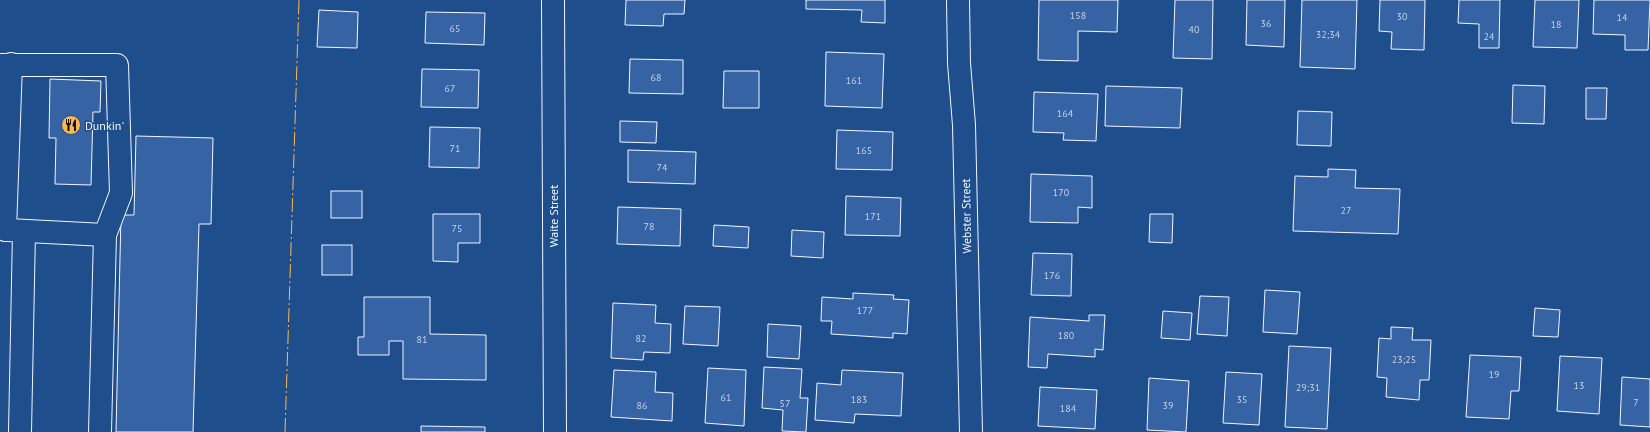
<svg xmlns="http://www.w3.org/2000/svg" width="1650" height="432" font-family="'PT Sans',sans-serif">
  <style>
    .building { fill: #3563a3; stroke: #f2f6ff }
    .lines { fill: none; stroke-linecap: round; stroke-linejoin: round }
    .minor-casing { stroke: #f2f6ff; stroke-width: 24 }
    .minor { stroke: #1f4e8c; stroke-width: 22 }
    .power { stroke: #ffb74d; stroke-width: 1; stroke-dasharray: 14 3 2 3; stroke-linecap: butt }
    .labels { text-anchor: middle; dominant-baseline: central; stroke-width: 3; stroke-linejoin: round; paint-order: stroke }
    .number-label { font-size: 10px; fill: #c3d1e8 }
    .poi-label { font-size: 12px; fill: #f2f6ff; stroke: #1f4e8c; text-anchor: start }
    .street-label { font-size: 12px; fill: #f2f6ff; stroke: #1f4e8c }
  </style>
  <rect width="100%" height="100%" fill="#1f4e8c"/>
  <g class="building">
    <path d="M626,0H685L684,14H664L663,26L625,25Z"/>
    <path d="M806,0H885V23L861,22L862,10L806,9Z"/>
    <path d="M1039,0H1118L1117,32L1078,31V61L1038,60Z"/>
    <path d="M1175,0H1213L1212,59L1173,58Z"/>
    <path d="M1247,0H1285L1284,47L1246,45Z"/>
    <path d="M1302,0H1357L1355,69L1300,67Z"/>
    <path d="M1380,0H1425L1424,50L1391,49L1392,32L1379,31Z"/>
    <path d="M1459,0H1500L1499,48H1479V24L1458,23Z"/>
    <path d="M1535,0H1579L1577,48L1533,47Z"/>
    <path d="M1594,0H1650L1648,50H1625V35L1593,34Z"/>
    <path d="M319,10L358,12L357,48L317,47Z"/>
    <path d="M426,12L485,13L484,45L425,43Z"/>
    <path d="M826,52L884,54L882,108L825,106Z"/>
    <path d="M630,59L683,60V94L629,93Z"/>
    <path d="M422,69L479,70L478,108L421,107Z"/>
    <path d="M724,71H759V108H723Z"/>
    <path d="M50,79L101,81L100,112H93L91,185L55,184L56,138H49Z"/>
    <path d="M1513,85L1545,86L1544,124L1512,123Z"/>
    <path d="M1106,86L1182,88L1180,128L1105,126Z"/>
    <path d="M1586,88H1607L1606,119H1586Z"/>
    <path d="M1034,92L1098,94L1096,141L1063,140L1064,133L1033,132Z"/>
    <path d="M1298,111L1332,112L1331,146L1297,145Z"/>
    <path d="M620,121L657,122L656,143L620,142Z"/>
    <path d="M430,127L480,128L479,168L429,167Z"/>
    <path d="M837,130L893,132L892,170L836,169Z"/>
    <path d="M136,136L213,138L211,224H199L193,432H116L121,215H134Z"/>
    <path d="M628,150L696,152L695,184L628,182Z"/>
    <path d="M1328,169L1356,170L1355,188L1400,189L1398,234L1293,231L1295,176L1328,177Z"/>
    <path d="M1031,174L1092,176V208L1078,207V223L1030,222Z"/>
    <rect x="331" y="191" width="31" height="27"/>
    <path d="M846,196L901,198L900,236L845,235Z"/>
    <path d="M618,207L681,209L680,246L617,244Z"/>
    <path d="M433,214H480V243H458V262L433,261Z"/>
    <path d="M1150,214H1173L1172,243L1149,242Z"/>
    <path d="M714,225L749,227L748,248L713,246Z"/>
    <path d="M792,230L824,232L823,258L791,256Z"/>
    <rect x="322" y="245" width="30" height="30"/>
    <path d="M1033,253L1072,254L1071,296L1031,295Z"/>
    <path d="M1265,290L1300,292L1297,334L1263,332Z"/>
    <path d="M853,293L894,295L893,299L909,300L907,334L893,333V338L831,334L832,321H821L822,297L853,299Z"/>
    <path d="M1200,296L1229,297L1227,336L1197,334Z"/>
    <path d="M364,297H430V334L486,335V380L403,379V341H389V355H358V337H364Z"/>
    <path d="M613,303L656,305L655,323L671,324L670,353L644,352L643,360L611,358Z"/>
    <path d="M685,306L720,307L718,346L683,344Z"/>
    <path d="M1535,308L1560,310L1558,337L1533,336Z"/>
    <path d="M1163,311L1192,313L1190,340L1161,338Z"/>
    <path d="M1089,315H1105L1103,350L1095,349V357L1048,354L1047,368L1028,367L1030,317L1089,321Z"/>
    <path d="M768,324L801,326L799,359L767,357Z"/>
    <path d="M1391,327L1413,328L1412,340H1431L1429,380H1420L1419,400L1386,397L1387,378L1377,377L1379,338L1391,339Z"/>
    <path d="M1289,346L1331,348L1327,429L1285,427Z"/>
    <path d="M1470,355L1521,357L1519,391H1511L1509,419L1466,417Z"/>
    <path d="M1560,356L1602,358L1599,414L1557,411Z"/>
    <path d="M764,367L802,369L800,398H808L806,432L782,431L783,410L762,408Z"/>
    <path d="M708,368L746,370L744,426L705,423Z"/>
    <path d="M614,370L656,372L655,392L673,393L672,421L611,417Z"/>
    <path d="M842,370L903,373L901,416L855,414L854,423L815,420L817,383L841,385Z"/>
    <path d="M1226,372L1262,374L1259,425L1223,423Z"/>
    <path d="M1622,377L1650,379V427L1620,425Z"/>
    <path d="M1149,378L1189,381L1186,432L1147,430Z"/>
    <path d="M1040,387L1097,390L1095,429L1038,426Z"/>
    <path d="M421,426L485,427V432H421Z"/>
  </g>
  <g class="lines">
    <g class="minor-casing">
      <g id="minor">
        <path d="M553,0L555,432"/>
        <path d="M958,0L959,63L964,125L971,432"/>
        <path d="M0,65H117L121,193L105,235L100,432"/>
        <path d="M5,230L11,64"/>
        <path d="M8,230L105,235"/>
        <path d="M20,432L24,231"/>
      </g>
    </g>
    <use href="#minor" class="minor"/>
    <path class="power" d="M285,432L299,0"/>
  </g>
  <defs>
    <g id="restaurant-disc" transform="scale(1)"><circle r="9.5" fill="#ffb74d" stroke="#1f4e8c"/><path d="M-5-6h1v4h1v-4h1v4h1v-4h1v5L-1.5 .5V6h-2V.5L-5-1ZM5-6V6H3V1.5H1.5Q1.5-4 5-6Z" fill="#111"/></g>
  </defs>
  <g fill-rule="evenodd">
    <use href="#restaurant-disc" x="71" y="125"/>
  </g>
  <g class="labels">
    <g class="number-label">
      <text x="1078" y="15">158</text>
      <text x="1402" y="16">30</text>
      <text x="1622" y="17">14</text>
      <text x="1266" y="23">36</text>
      <text x="1556" y="24">18</text>
      <text x="455" y="28">65</text>
      <text x="1194" y="29">40</text>
      <text x="1328" y="34">32;34</text>
      <text x="1489" y="36">24</text>
      <text x="656" y="77">68</text>
      <text x="854" y="80">161</text>
      <text x="450" y="88">67</text>
      <text x="1065" y="113">164</text>
      <text x="455" y="148">71</text>
      <text x="864" y="150">165</text>
      <text x="662" y="167">74</text>
      <text x="1061" y="192">170</text>
      <text x="1346" y="210">27</text>
      <text x="873" y="216">171</text>
      <text x="649" y="226">78</text>
      <text x="457" y="228">75</text>
      <text x="1052" y="275">176</text>
      <text x="865" y="310">177</text>
      <text x="1066" y="335">180</text>
      <text x="641" y="338">82</text>
      <text x="422" y="339">81</text>
      <text x="1404" y="359">23;25</text>
      <text x="1494" y="374">19</text>
      <text x="1579" y="385">13</text>
      <text x="1308" y="387">29;31</text>
      <text x="726" y="397">61</text>
      <text x="859" y="399">183</text>
      <text x="1242" y="399">35</text>
      <text x="1636" y="402">7</text>
      <text x="785" y="403">57</text>
      <text x="642" y="405">86</text>
      <text x="1168" y="405">39</text>
      <text x="1068" y="408">184</text>
    </g>
    <g class="poi-label">
      <text x="85" y="125">Dunkin'</text>
    </g>
    <g class="street-label">
      <text transform="translate(553 216) rotate(-90)">Waite Street</text>
      <text transform="translate(966 216) rotate(-91)">Webster Street</text>
    </g>
  </g>
</svg>
